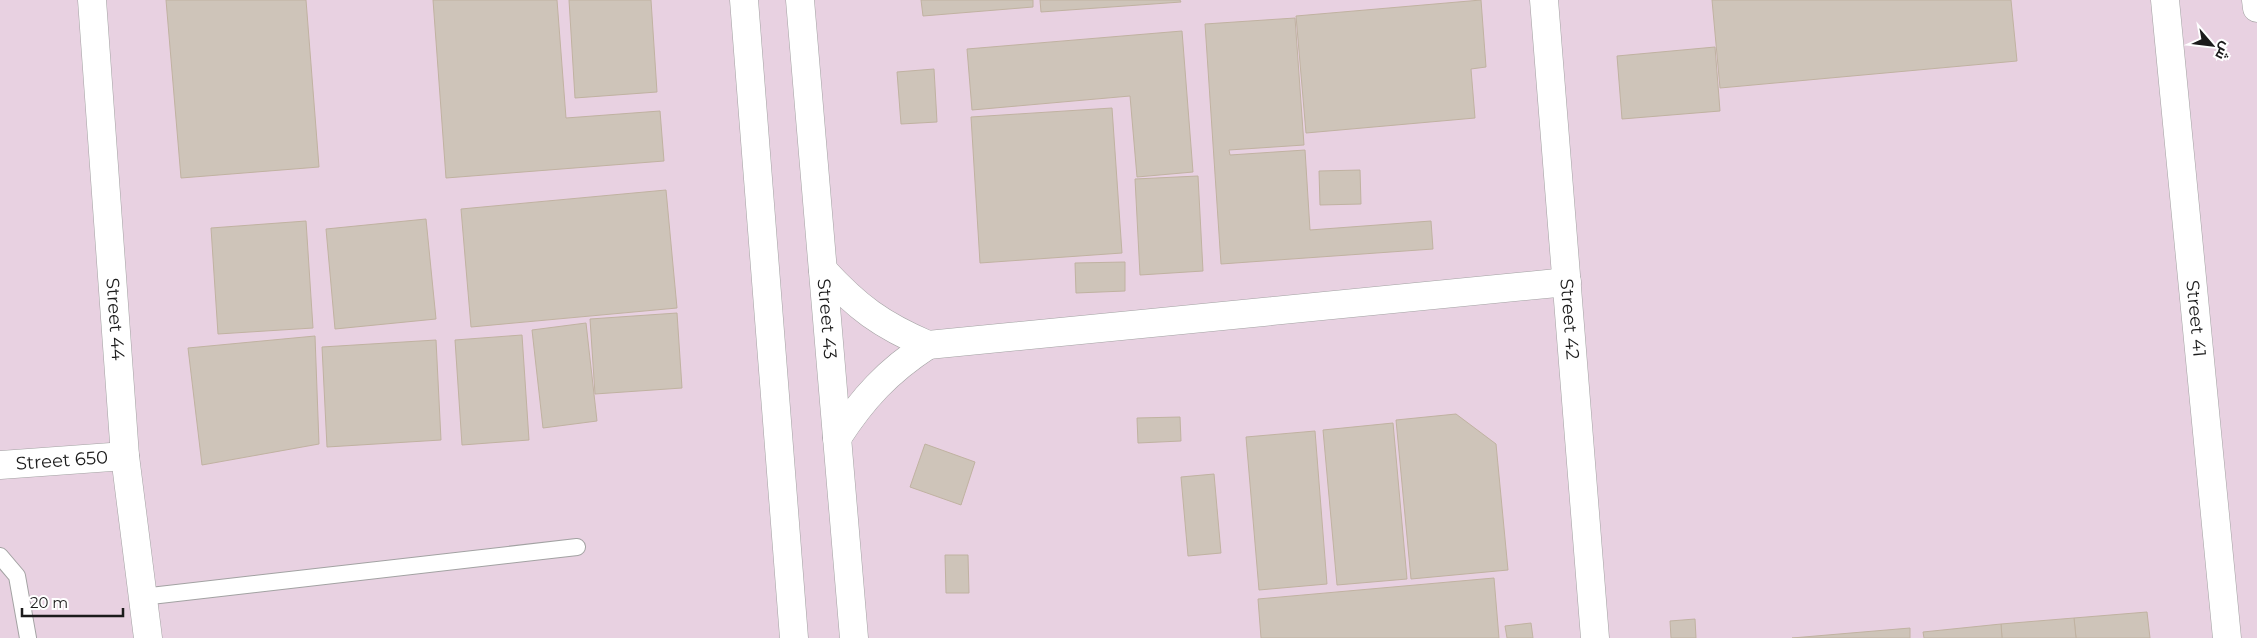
<svg xmlns="http://www.w3.org/2000/svg" width="2257" height="638" font-family="Montserrat,Cairo,sans-serif">
  <style>
    .industrial { fill: #e8d1e1 }
    .building { fill: #cec4b9; stroke: #c0b2a1 }
    .lines { fill: none; stroke-linecap: round; stroke-linejoin: round }
    .lane-casing { stroke: #a2a2a2; stroke-width: 18 }
    .street-casing { stroke: #a2a2a2; stroke-width: 29 }
    .lane { stroke: #fff; stroke-width: 16 }
    .street { stroke: #fff; stroke-width: 28 }
    .labels { text-anchor: middle; dominant-baseline: central; stroke-width: 5; stroke-linejoin: round; paint-order: stroke }
    .street-label { font-size: 18px; fill: #1b1b1b; stroke: #fff }
  </style>
  <rect width="100%" height="100%" fill="#eeeadf"/>
  <rect class="industrial" x="0" y="0" width="2257" height="638"/>
  <g class="building">
    <path d="M166,0H306L319,167L181,178Z"/>
    <path d="M433,0H557L566,118L660,111L664,161L446,178Z"/>
    <path d="M569,0H651L657,92L575,98Z"/>
    <path d="M921,0H1033V7L923,16Z"/>
    <path d="M1040,0H1180L1181,2L1041,12Z"/>
    <path d="M1481,0L1486,67L1471,69L1475,118L1306,133L1296,16Z"/>
    <path d="M1712,0H2011L2017,61L1720,88Z"/>
    <path d="M1295,18L1304,145L1229,150L1230,155L1305,150L1310,230L1431,221L1433,249L1221,264L1205,24Z"/>
    <path d="M1182,31L1193,172L1137,177L1130,96L972,110L967,49Z"/>
    <path d="M1715,47L1720,111L1622,119L1617,56Z"/>
    <path d="M934,69L937,122L901,124L897,72Z"/>
    <path d="M1112,108L1122,253L980,263L971,117Z"/>
    <path d="M1360,170L1361,204L1320,205L1319,171Z"/>
    <path d="M1198,176L1203,271L1140,275L1135,179Z"/>
    <path d="M666,190L677,308L471,327L461,209Z"/>
    <path d="M426,219L436,319L335,329L326,229Z"/>
    <path d="M306,221L313,328L218,334L211,228Z"/>
    <path d="M1125,262V291L1076,293L1075,263Z"/>
    <path d="M677,313L682,388L595,394L590,319Z"/>
    <path d="M586,323L597,421L543,428L532,330Z"/>
    <path d="M522,335L529,440L462,445L455,340Z"/>
    <path d="M315,336L319,444L202,465L188,348Z"/>
    <path d="M436,340L441,440L327,447L322,347Z"/>
    <path d="M1456,414L1496,444L1508,570L1411,579L1396,420Z"/>
    <path d="M1180,417L1181,441L1138,443L1137,418Z"/>
    <path d="M1393,423L1407,579L1337,585L1323,430Z"/>
    <path d="M1315,431L1327,584L1259,590L1246,437Z"/>
    <path d="M925,444L975,462L961,505L910,487Z"/>
    <path d="M1214,474L1221,553L1188,556L1181,477Z"/>
    <path d="M945,555H968L969,593H946Z"/>
    <path d="M1494,578L1499,638H1261L1258,599Z"/>
    <path d="M2147,612L2150,638H2076L2074,618Z"/>
    <path d="M2074,618L2076,638H2002L2001,624Z"/>
    <path d="M1695,619L1696,638H1671L1670,621Z"/>
    <path d="M1531,623L1533,638H1507L1505,626Z"/>
    <path d="M2001,624L2002,638H1924L1923,632Z"/>
    <path d="M1910,628V638H1792Z"/>
  </g>
  <g class="lines">
    <g class="lane-casing">
      <g id="lane">
        <path d="M0,556L17,576L28,638"/>
        <path d="M142,597L577,547"/>
      </g>
    </g>
    <g class="street-casing">
      <g id="street">
        <path id="s1" d="M92,0L125,456L148,638"/>
        <path d="M744,0L794,638"/>
        <path id="s2" d="M800,0L854,638"/>
        <path id="s3" d="M1544,0L1595,638"/>
        <path id="s4" d="M2165,0L2227,638"/>
        <path d="M2256,0L2257,8"/>
        <path d="M823,270C857,307 881,325 928,345L1567,282"/>
        <path d="M837,438C863,398 888,371 928,345"/>
        <path id="s5" d="M0,465L125,456"/>
      </g>
    </g>
    <use href="#lane" class="lane"/>
    <use href="#street" class="street"/>
  </g>
  <g class="labels">
    <g class="street-label">
      <text stroke="none"><textPath href="#s1" startOffset="320">Street 44</textPath></text>
      <text stroke="none"><textPath href="#s2" startOffset="320">Street 43</textPath></text>
      <text stroke="none"><textPath href="#s3" startOffset="320">Street 42</textPath></text>
      <text stroke="none"><textPath href="#s4" startOffset="320">Street 41</textPath></text>
      <text stroke="none"><textPath href="#s5" startOffset="62">Street 650</textPath></text>
    </g>
  </g>
  <g transform="translate(2212 45) rotate(118)" stroke="#ffffff" stroke-width="4" paint-order="stroke">
  <path d="M0-4L9 19L0 12L-9 19Z" fill="#1b1b1b"/>
  <text y="-8" font-size="14" font-weight="bold" text-anchor="middle" fill="#1b1b1b">ش</text>
  </g>
  <path d="M22 608v8h101v-8" fill="none" stroke="#1b1b1b" stroke-width="2.5"/>
  <text x="30" y="608" font-size="15" fill="#1b1b1b" stroke="#ffffff" stroke-width="4" paint-order="stroke">20 m</text>
</svg>
